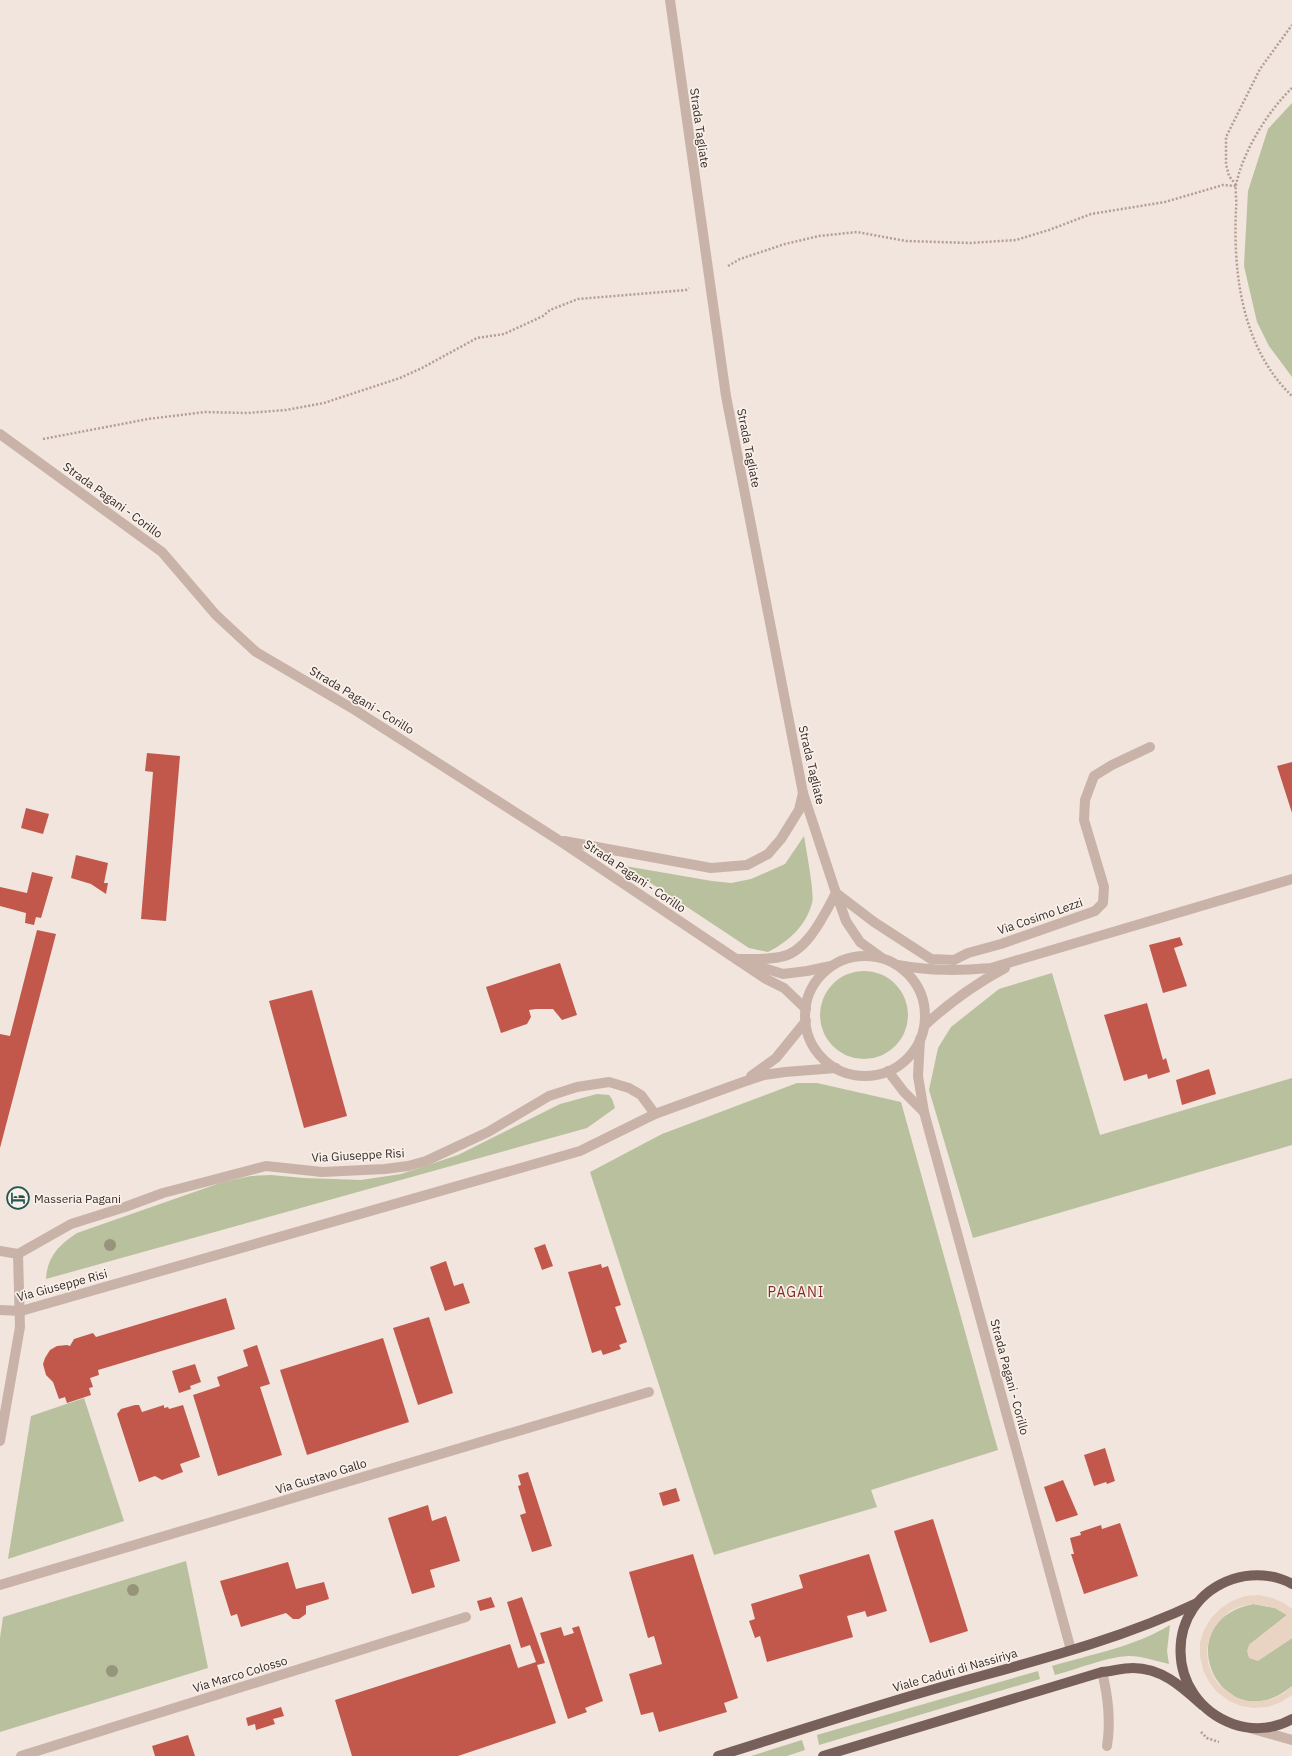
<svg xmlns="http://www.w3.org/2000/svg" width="1292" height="1756" font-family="'IBM Plex Sans',sans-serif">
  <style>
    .green { fill: #b9c09d }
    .plaza { fill: #e9d4c4 }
    .building { fill: #c1584b }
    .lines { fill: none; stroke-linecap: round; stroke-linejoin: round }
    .path { stroke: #b59d93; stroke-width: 2.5; stroke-dasharray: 2 2; stroke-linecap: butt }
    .minor { stroke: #c9b3a9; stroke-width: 10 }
    .major { stroke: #78605a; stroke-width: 10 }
    .tree { fill: #96957c }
    .labels { text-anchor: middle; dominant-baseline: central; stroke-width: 3.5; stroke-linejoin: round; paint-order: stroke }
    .street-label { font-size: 12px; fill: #362b29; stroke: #f9f0e9 }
    .poi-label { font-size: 12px; fill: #362b29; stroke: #f9f0e9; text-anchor: start }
    .quarter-label { font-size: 14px; letter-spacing: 1px; fill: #832e25; stroke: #f9f0e9 }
  </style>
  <rect width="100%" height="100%" fill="#f1e5dd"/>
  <g class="green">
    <path d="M1292,103V377L1269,346L1257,322L1244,266L1248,191L1268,129Z"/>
    <path d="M804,836C806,849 815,895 812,903C806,926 788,942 768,952L749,948L625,866L712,881L731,883L751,879L785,864Z"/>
    <circle cx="864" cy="1015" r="44"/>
    <path d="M1052,973L1100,1135L1292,1078V1145L973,1238L929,1090L938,1048L951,1027L999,989Z"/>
    <path d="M797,1083H817L901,1102L998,1450L871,1490L877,1507L714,1555L590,1172L662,1134Z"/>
    <path d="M597,1094L609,1095L612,1099L615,1108L587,1128L46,1279C47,1257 59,1245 77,1233L223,1182L251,1176L271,1175L304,1178L361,1180L401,1174L458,1155L560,1104Z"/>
    <path d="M84,1398L124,1521L8,1559L31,1416Z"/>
    <path d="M186,1561L208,1668L0,1732V1638L3,1617Z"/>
    <path d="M1253,1604L1275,1608L1287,1615L1249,1645L1262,1658L1292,1638V1686C1223,1744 1164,1622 1253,1604Z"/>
    <path d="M1170,1625L1167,1651L1169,1664C1156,1661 1142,1656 1129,1656C1106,1657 1078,1669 1055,1675L1052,1666C1092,1654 1134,1647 1170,1625Z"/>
    <path d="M1038,1671L1040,1679L819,1745L817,1735Z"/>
    <path d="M802,1740L805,1750L787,1756H751Z"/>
  </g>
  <path class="plaza" d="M1259,1595L1272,1598L1284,1603L1292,1609V1638L1258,1661L1249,1658L1247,1651L1249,1645L1287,1615L1275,1608L1253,1604L1241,1606L1230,1611L1221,1619L1214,1628L1209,1639L1207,1651L1208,1663L1212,1674L1218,1684L1237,1698L1248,1701H1260L1272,1699L1283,1694L1292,1686V1695L1281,1702L1268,1707L1254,1708L1241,1706L1229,1701L1217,1692L1209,1682L1203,1670L1200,1656V1643L1204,1630L1211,1618L1221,1608L1232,1601L1245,1596Z"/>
  <g class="building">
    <path d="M147,753L180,756L166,921L141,919L153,772L145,771Z"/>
    <path d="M1292,762V813L1277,766Z"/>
    <path d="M26,808L49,814L43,834L21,828Z"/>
    <path d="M76,855L108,863L104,883H108L106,894L91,884L71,878Z"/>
    <path d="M32,872L53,877L41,918L36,917L34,925L25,923L26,913L0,906V887L27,893Z"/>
    <path d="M37,930L56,934L0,1148V1034L10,1036Z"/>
    <path d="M1180,937L1183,945L1174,948L1187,986L1163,993L1149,945Z"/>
    <path d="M560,963L577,1015L562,1020L553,1009H536L529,1010L531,1017L527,1024L501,1033L486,987Z"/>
    <path d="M312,990L347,1116L304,1128L269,1001Z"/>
    <path d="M1147,1003L1163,1060L1166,1058L1170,1072L1148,1079L1147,1074L1124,1081L1104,1015Z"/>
    <path d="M1209,1069L1216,1094L1182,1105L1176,1080Z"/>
    <path d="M545,1244L553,1266L542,1270L534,1248Z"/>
    <path d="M446,1261L454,1286L463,1283L470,1303L445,1311L430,1267Z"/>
    <path d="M601,1264L602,1268L608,1266L621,1305L615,1307L627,1342L619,1345L621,1349L603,1355L601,1350L592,1353L568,1272Z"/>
    <path d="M226,1298L235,1329L98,1370L99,1375L90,1378L93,1387L89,1388L91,1395L67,1403L65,1397L59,1399L53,1382L46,1375L43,1364L45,1358L50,1350L57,1346L67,1345L70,1346L74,1339L93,1333L96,1337Z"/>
    <path d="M429,1317L453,1393L418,1405L393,1328Z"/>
    <path d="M383,1338L409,1422L307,1455L280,1370Z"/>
    <path d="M257,1345L270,1384L260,1387L282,1455L218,1476L193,1395L220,1386L217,1377L248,1366L243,1350Z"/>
    <path d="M195,1364L201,1382L190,1386L191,1389L179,1393L172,1371Z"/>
    <path d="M135,1405H139L142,1412L164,1405V1408L168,1407L169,1409L183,1405L200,1457L180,1464L183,1472L162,1480L155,1476L139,1482L117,1414L121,1409Z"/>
    <path d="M1105,1448L1115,1481L1107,1484L1106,1482L1094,1486L1084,1455Z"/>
    <path d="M528,1472L552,1546L532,1552L520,1515L526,1513L518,1486L521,1485L518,1475Z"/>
    <path d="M1063,1480L1078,1515L1056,1522L1044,1487Z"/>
    <path d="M676,1488L680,1501L663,1506L659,1493Z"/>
    <path d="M428,1505L432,1521L446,1516L460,1561L430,1570L435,1587L412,1594L388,1518Z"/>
    <path d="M933,1519L968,1631L930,1643L894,1531Z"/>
    <path d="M1120,1523L1138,1576L1084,1594L1071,1554H1074L1070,1538L1081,1535L1080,1532L1101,1525L1102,1529Z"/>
    <path d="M693,1554L738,1698L724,1703L727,1712L659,1732L653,1712L641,1715L629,1674L662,1664L654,1636L648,1638L629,1572Z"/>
    <path d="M869,1554L887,1611L867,1617L865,1611L847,1616L853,1637L767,1662L760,1636L755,1638L749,1621L755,1619L751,1604L803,1588L799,1575Z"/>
    <path d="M288,1562L296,1589L324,1582L329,1599L306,1606V1614L299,1619H293L286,1613L241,1627L237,1614L231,1616L220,1581Z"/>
    <path d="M491,1597L495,1607L480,1611L477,1601Z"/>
    <path d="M522,1597L545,1663L537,1665L556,1723L458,1756H352L335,1700L510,1644L518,1668L536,1662L530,1645L521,1648L507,1602Z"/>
    <path d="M579,1626L603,1701L585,1708L587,1712L568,1719L540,1633L561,1627L564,1636L574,1633L572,1628Z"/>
    <path d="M281,1707L284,1716L273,1719L275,1724L256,1730L255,1724L248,1726L246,1718Z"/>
    <path d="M188,1735L195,1756H155L152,1746Z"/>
  </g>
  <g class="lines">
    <g class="path">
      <path d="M1292,88C1268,111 1243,151 1236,185C1235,192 1237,201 1236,209C1233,274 1242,348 1292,396"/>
      <path d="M1236,185L1229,176L1226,164V137L1260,69L1292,25"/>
      <path d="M728,266L740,259L785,244L819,236L857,232L906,241L970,243L1016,240L1049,230L1091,214L1165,202L1223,185L1236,186"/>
      <path d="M43,439L148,419L204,412L247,413L286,410L324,403L400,378L422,368L477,338L504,334L543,316L550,310L578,299L686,290L689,288"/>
      <path d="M1201,1732L1207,1738L1219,1742"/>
    </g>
    <g class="minor">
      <path d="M670,0L726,396L803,793L836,893L846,921L860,942L882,958"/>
      <path d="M0,434L162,552L216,615L256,652L355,710L560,841L736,959L766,979L784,988L806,1009"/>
      <path d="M564,841L711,868L747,865L768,854L781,839L799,810L803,793"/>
      <path d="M836,893L874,922L931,959L954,960L968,953L1001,944L1095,911L1103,903L1104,887L1084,820L1085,800L1094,776L1112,765L1150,747"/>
      <circle cx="865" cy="1016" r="60"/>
      <path d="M736,959C750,959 766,960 780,957C807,953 824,915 836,893"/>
      <path d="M751,964L783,974L807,971L831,966"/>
      <path d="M898,965C932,971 956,971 991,968L1292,879"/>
      <path d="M925,1025C950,1002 975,984 1005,968"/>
      <path d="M920,1039L918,1076L924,1112L1071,1650"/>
      <path d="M888,1071L904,1092L924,1112"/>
      <path d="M751,1076L776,1058L806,1021"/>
      <path d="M0,1251L18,1254L71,1224L125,1207L163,1193L266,1166L322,1172L385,1169L408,1166L426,1161L488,1132L549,1096L577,1087L609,1082L629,1088L641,1095L655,1114"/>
      <path d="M0,1310L21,1311L580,1151L655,1114L743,1082L764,1075L785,1072L836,1068"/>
      <path d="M0,1441L20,1327L18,1254"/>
      <path d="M0,1585L649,1392"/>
      <path d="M1102,1672C1108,1696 1111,1721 1107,1746"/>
      <path d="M1253,1729L1292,1740"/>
      <path d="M21,1756L466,1617"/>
    </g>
    <g class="major">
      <path d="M1292,1584C1275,1574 1252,1573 1233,1579C1162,1603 1164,1699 1233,1724C1253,1731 1274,1729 1292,1719"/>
      <path d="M718,1756C791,1733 864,1709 938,1688C1026,1663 1115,1642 1197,1603"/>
      <path d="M823,1756L1102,1672C1112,1671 1123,1668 1133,1668C1162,1668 1182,1687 1202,1705"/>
    </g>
  </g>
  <g class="tree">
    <circle cx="110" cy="1245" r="6"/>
    <circle cx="133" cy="1590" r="6"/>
    <circle cx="112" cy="1671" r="6"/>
  </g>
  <defs>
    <g id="hotel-ring" transform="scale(1.15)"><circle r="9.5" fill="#f9f0e9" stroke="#205753" stroke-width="1.5"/><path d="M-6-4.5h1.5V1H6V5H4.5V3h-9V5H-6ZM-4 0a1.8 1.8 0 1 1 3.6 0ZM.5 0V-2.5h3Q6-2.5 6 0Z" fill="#205753"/></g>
  </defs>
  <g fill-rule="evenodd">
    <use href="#hotel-ring" x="18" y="1198"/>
  </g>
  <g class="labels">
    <g class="street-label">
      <text transform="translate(700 128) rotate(82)">Strada Tagliate</text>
      <text transform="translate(749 448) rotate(79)">Strada Tagliate</text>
      <text transform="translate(113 500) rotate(36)">Strada Pagani - Corillo</text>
      <text transform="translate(362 700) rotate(31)">Strada Pagani - Corillo</text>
      <text transform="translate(812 765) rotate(77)">Strada Tagliate</text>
      <text transform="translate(635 876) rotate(34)">Strada Pagani - Corillo</text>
      <text transform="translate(1040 916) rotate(-19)">Via Cosimo Lezzi</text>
      <text transform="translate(358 1155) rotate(-3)">Via Giuseppe Risi</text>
      <text transform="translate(62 1285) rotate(-15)">Via Giuseppe Risi</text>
      <text transform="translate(1010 1377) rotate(75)">Strada Pagani - Corillo</text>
      <text transform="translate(321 1476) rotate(-17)">Via Gustavo Gallo</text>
      <text transform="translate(955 1670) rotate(-16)">Viale Caduti di Nassiriya</text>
      <text transform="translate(240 1674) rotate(-17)">Via Marco Colosso</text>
    </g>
    <g class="poi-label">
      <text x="34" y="1198">Masseria Pagani</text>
    </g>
    <g class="quarter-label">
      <text x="796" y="1292">PAGANI</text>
    </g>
  </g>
</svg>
